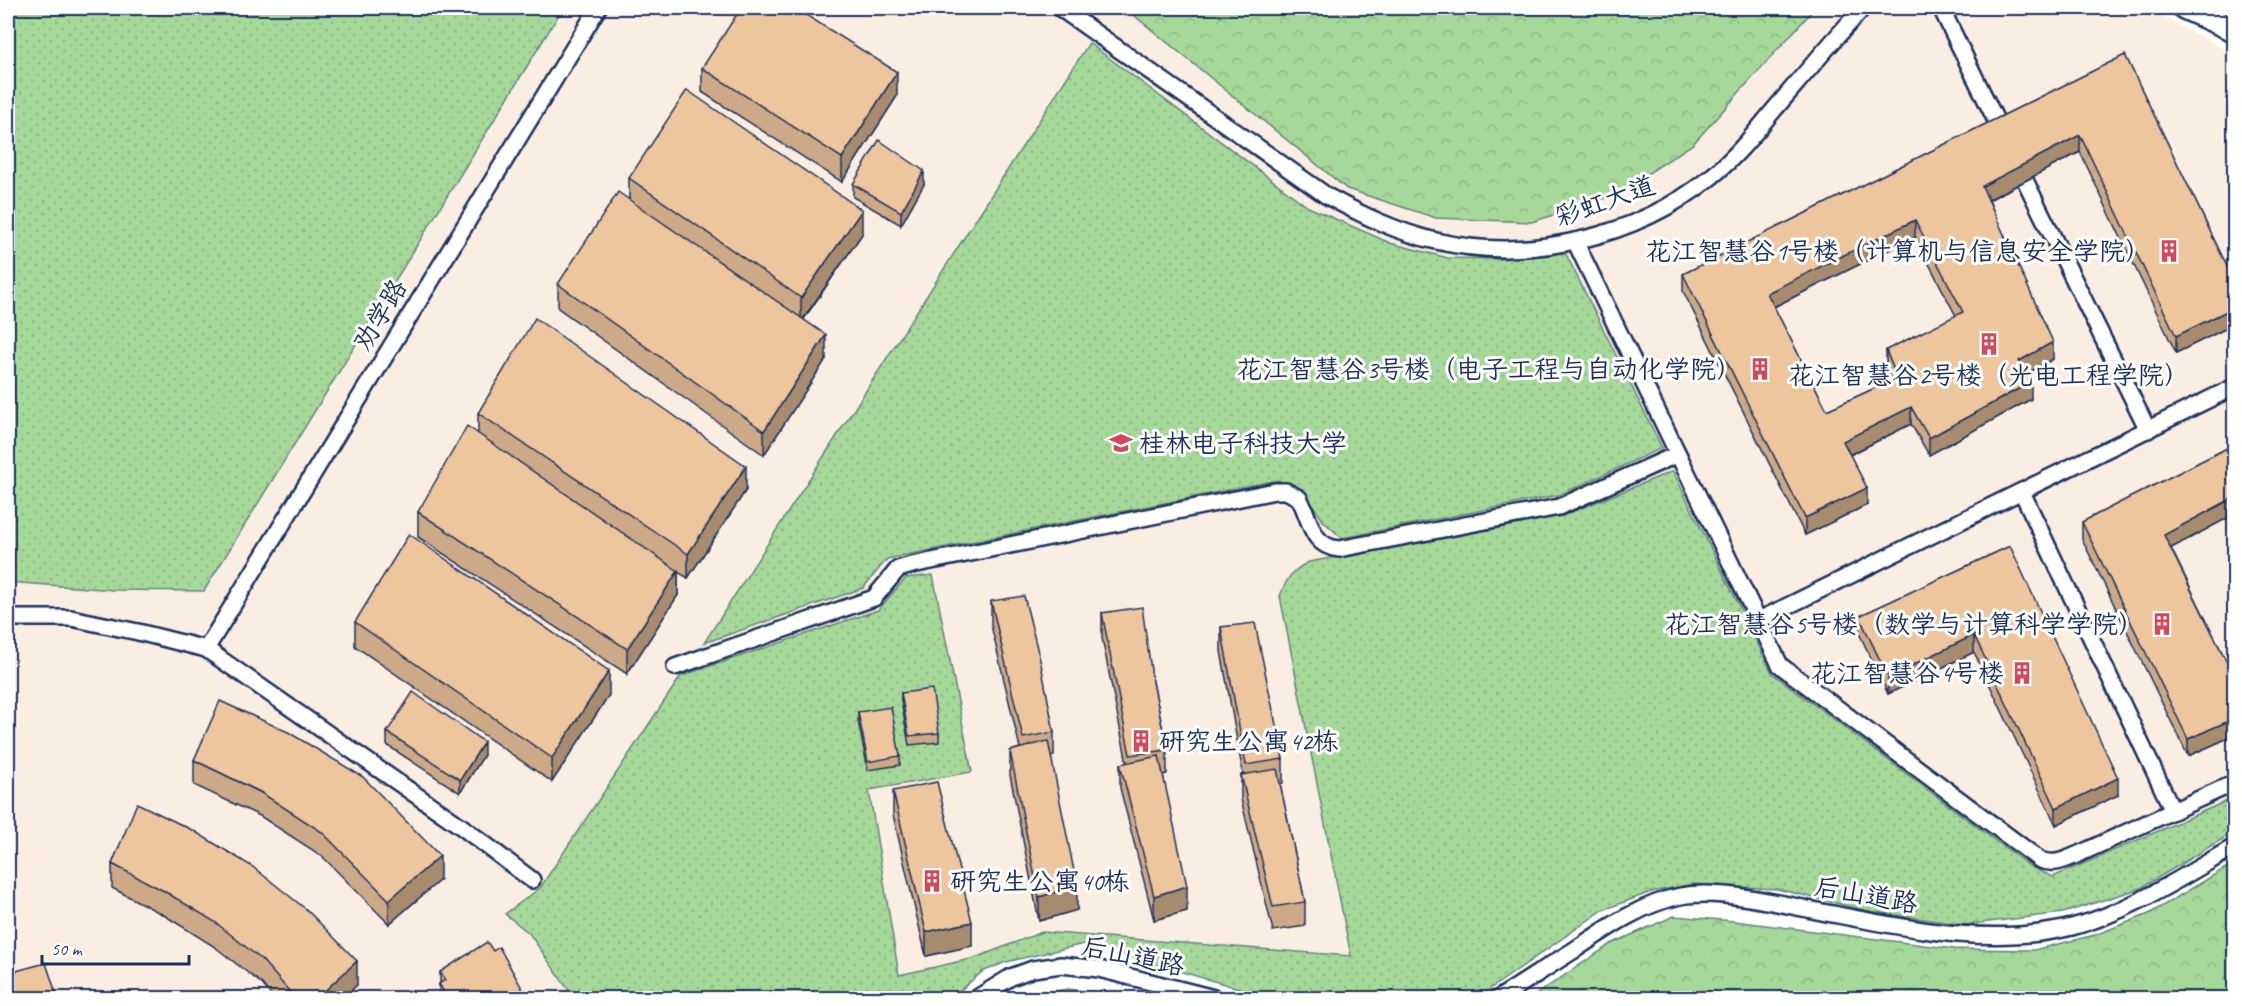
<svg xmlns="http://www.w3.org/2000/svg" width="2242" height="1006" font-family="Caveat,'LXGW WenKai TC',sans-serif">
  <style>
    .built { fill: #faeee2 }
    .grass { fill: url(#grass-dots); stroke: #60847c; stroke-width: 1.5 }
    .forest { fill: url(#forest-crowns); stroke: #60847c; stroke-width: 1.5 }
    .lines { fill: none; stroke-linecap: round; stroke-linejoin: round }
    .minor-casing { stroke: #1b2f5e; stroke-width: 20 }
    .secondary-casing { stroke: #1b2f5e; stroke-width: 27 }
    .minor { stroke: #fff; stroke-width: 15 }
    .secondary { stroke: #fff; stroke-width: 22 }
    .wall { fill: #cdaa87; stroke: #1b2f5e; stroke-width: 1.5; fill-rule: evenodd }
    .shaded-wall { fill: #a78b6e; stroke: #1b2f5e; stroke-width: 1.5 }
    .building { fill: #eec69d; stroke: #1b2f5e; stroke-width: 1.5; fill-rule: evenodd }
    .labels { text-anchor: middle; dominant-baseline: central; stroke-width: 6; stroke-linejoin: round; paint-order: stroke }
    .street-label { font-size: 26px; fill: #1b2f5e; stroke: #fff }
    .poi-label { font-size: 26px; fill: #1b2f5e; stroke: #fff; text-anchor: end }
  </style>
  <defs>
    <pattern id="grass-dots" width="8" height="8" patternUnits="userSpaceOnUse" patternTransform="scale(1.5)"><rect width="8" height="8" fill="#a6d899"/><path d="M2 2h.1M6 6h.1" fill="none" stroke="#8eba86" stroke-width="1.8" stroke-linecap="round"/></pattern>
    <pattern id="forest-crowns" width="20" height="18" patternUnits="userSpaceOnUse" patternTransform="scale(1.5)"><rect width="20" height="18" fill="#a6d899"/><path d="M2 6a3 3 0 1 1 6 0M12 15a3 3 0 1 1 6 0" fill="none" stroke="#8eba86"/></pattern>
  </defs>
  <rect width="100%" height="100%" fill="#fff"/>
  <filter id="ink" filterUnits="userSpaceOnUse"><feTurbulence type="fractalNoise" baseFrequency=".0167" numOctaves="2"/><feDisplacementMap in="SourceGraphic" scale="12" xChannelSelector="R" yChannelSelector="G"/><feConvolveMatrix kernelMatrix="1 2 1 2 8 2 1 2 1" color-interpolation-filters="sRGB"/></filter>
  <g filter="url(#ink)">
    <path class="built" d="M8,8H2149L2176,24L2234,54V832L2141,888L2063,913L1964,925L1869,911L1777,889L1693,884L1651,892L1603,910L1477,998H1273L1084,944L1006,962L982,972L951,998H8Z"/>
    <g class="grass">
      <path d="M8,8H563L204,591L114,590L8,582Z"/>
      <path d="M1089,43L1308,207L1390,243L1448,258L1500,259L1565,252L1662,448L1559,495L1342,538L1324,522L1303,490L1278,480L887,559L863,588L704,643Z"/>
      <path d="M1673,471L1772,673L2031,867L2053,877L2234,798V832L2141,888L2063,913L1964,925L1869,911L1777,889L1693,884L1651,892L1603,910L1477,998H1273L1084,944L1006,962L982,972L951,998H574L529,933L505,914L540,888L681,676L878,610L906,578L933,575L972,772L869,790L899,975L975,958L1042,932L1351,956L1280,596C1287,578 1291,571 1309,562L1562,516Z"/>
    </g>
    <g class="forest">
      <path d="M1125,8H1815L1693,144L1615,195L1532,222L1436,218L1347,189Z"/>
      <path d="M2234,863V998H1531L1611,944L1674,916L1734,921L1955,949L2034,950L2095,935L2149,914Z"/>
      <path d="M1068,989L1117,995L1129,998H1010Z"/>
    </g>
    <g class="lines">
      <g class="minor-casing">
        <g id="minor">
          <path d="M1060,8L1327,196C1362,215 1397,232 1436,241C1529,263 1637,237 1711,177C1735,158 1754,134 1773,111C1803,76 1832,41 1863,8"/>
          <path d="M1941,8L2004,137"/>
          <path d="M2017,164L2148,430"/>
          <path d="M1575,241L1780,665L1785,669L2040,860C2055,866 2067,859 2081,853L2234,783"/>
          <path d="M2022,492L2173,811"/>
          <path d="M8,618H71L138,632L206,649L462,827L532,880"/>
          <path d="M1759,620L2234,387"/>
          <path d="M206,649L598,8"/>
          <path d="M675,667L874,598L898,569L912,565L1275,491H1286L1299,498C1311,519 1310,546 1339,549L1559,507L1678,454"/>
          <path d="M977,998L1011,977L1033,969L1061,965L1099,969L1214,998"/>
          <path d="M1499,998C1525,982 1550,965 1576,949C1607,928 1643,903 1681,896C1724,888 1793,907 1838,915C1914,930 1995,946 2072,927C2128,913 2185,875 2234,847"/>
        </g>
      </g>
      <g class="secondary-casing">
        <path id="secondary" d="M2185,8L2234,30"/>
      </g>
      <use href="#minor" class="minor"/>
      <use href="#secondary" class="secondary"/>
    </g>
    <g class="wall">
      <path d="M2125,55L2235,283V324L2176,353L2080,152L1989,200L2053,359L2026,374L2031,399L1929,455L1911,424L1850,455L1867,505L1805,535L1683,291V274ZM1915,237L1956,316L1886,350V368L1891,381L1827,410L1774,307Z"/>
      <path d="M702,68L897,96L842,182L702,92Z"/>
      <path d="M629,178L862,234L804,319L826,359L764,455L558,308V284L629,200Z"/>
      <path d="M853,184H924L901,225L853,197Z"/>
      <path d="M478,413L746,490L688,578L678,572V595L627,674L418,537V512L478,434Z"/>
      <path d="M2235,444V514L2171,548L2235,679V735L2188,756L2082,539V522Z"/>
      <path d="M2010,546L2118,795L2056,825L1974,652L1888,694L1859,633V616Z"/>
      <path d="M991,601L1054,732V756L1051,757L1077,910L1039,921L1010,775V751L1020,748L991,625Z"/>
      <path d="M1102,613L1152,677L1167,750V774L1163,775L1187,911L1154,920L1120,788V764L1127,763L1102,638Z"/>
      <path d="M355,622L609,695L552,782L355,646Z"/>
      <path d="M1221,627L1283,759V783L1280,784L1305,902V926L1273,931L1241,799V775L1243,774L1221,651Z"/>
      <path d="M901,693L939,733V742L909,745L901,701Z"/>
      <path d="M858,712L900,756V765L868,770L858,721Z"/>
      <path d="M387,732L484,755L460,793L387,745Z"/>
      <path d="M194,760L440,880L389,924L322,856L260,816L194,785Z"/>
      <path d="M893,791L972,946L926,956L893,815Z"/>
      <path d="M112,864L357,985L342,999H274L262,984L215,947L164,915L112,888Z"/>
      <path d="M440,972L528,999H439V984L440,983Z"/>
    </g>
    <g class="shaded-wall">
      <path d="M897,72V96L842,182V158Z"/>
      <path d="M2080,135V152L1982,203V186Z"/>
      <path d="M924,171V184L901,225V212Z"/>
      <path d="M862,210V234L801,322V298Z"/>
      <path d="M1915,220V237L1767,310V293Z"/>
      <path d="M2235,307V324L2176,353V336Z"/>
      <path d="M826,335V359L764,455V431Z"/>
      <path d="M2053,342V359L2019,378V361Z"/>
      <path d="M2031,382V399L1929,455V438Z"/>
      <path d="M1911,407V424L1843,458V441Z"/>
      <path d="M746,466V490L688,578V554Z"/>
      <path d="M1867,488V505L1805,535V518Z"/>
      <path d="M2235,497V514L2164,552V535Z"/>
      <path d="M678,571V595L627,674V649Z"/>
      <path d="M1974,635V652L1888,694V677Z"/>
      <path d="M609,671V695L552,782V758Z"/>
      <path d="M2235,718V735L2188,756V739Z"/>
      <path d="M484,742V755L460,793V780Z"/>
      <path d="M2118,778V795L2056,825V808Z"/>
      <path d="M440,856V880L389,924V900Z"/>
      <path d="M1077,886V910L1039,921V897Z"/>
      <path d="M1187,886V911L1154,920V896Z"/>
      <path d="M972,922V946L926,956V932Z"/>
      <path d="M357,961V985L342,999H316Z"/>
    </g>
    <g class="building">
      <path d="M741,8H795L897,72L842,158L702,68Z"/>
      <path d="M2125,55L2235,283V307L2176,336L2080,135L1982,186L2053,342L2019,361L2031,382L1929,438L1911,407L1843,441L1867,488L1805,518L1683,274ZM1915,220L1963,312L1886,350L1897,378L1827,410L1767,293Z"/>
      <path d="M687,90L862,210L801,298L629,178Z"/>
      <path d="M879,140L924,171L901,212L853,184Z"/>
      <path d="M618,192L826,335L764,431L558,284Z"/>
      <path d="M535,318L746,466L688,554L478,413Z"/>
      <path d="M467,426L678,571L627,649L418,512Z"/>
      <path d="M2235,444V497L2164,535L2235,679V718L2188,739L2082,522Z"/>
      <path d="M409,534L609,671L552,758L355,622Z"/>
      <path d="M2010,546L2118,778L2056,808L1974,635L1888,677L1859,616Z"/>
      <path d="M1024,596L1041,664L1054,732L1023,738L991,601Z"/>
      <path d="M1142,607L1152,677L1167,750L1130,755L1102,613Z"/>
      <path d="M1255,623L1283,759L1246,765L1221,627Z"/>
      <path d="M932,689L939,733L909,736L901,693Z"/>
      <path d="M413,692L484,742L460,780L387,732Z"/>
      <path d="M220,701L288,732L363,777L440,856L389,900L322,832L260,792L194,760Z"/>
      <path d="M891,707L900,756L868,762L858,712Z"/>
      <path d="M1048,741L1077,886L1039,897L1010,751Z"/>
      <path d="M1159,756L1187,886L1154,896L1120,764Z"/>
      <path d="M1277,769L1305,902L1273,907L1241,775Z"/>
      <path d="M937,782L972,922L926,932L893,791Z"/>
      <path d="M137,803L194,831L253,867L307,910L357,961L316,999H296L262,960L215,922L164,891L112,864Z"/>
      <path d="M487,942L493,951L499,947L528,999H448L439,984L445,980L440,972Z"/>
      <path d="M46,963L58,999H8V973Z"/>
    </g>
  </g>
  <defs>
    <g id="building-bare" transform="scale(1.8)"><path d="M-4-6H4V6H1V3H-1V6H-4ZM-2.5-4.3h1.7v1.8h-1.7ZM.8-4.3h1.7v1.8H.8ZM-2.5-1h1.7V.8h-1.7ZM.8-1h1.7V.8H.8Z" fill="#d1495b" stroke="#fff" stroke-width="2.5" paint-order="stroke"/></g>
    <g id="university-bare" transform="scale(1.8)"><path d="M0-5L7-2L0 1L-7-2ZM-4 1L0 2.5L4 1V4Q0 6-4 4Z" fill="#d1495b" stroke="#fff" stroke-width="2.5" paint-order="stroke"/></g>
  </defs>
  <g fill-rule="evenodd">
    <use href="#building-bare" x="2169" y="251"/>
    <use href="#building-bare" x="1989" y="344"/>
    <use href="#building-bare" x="1760" y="369"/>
    <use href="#university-bare" x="1121" y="443"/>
    <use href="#building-bare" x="2162" y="624"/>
    <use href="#building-bare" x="2022" y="673"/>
    <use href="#building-bare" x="1141" y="741"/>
    <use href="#building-bare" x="932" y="881"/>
  </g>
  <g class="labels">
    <g class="street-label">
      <text transform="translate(1605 201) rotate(-19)">彩虹大道</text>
      <text transform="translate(380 315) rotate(-59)">劝学路</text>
      <text transform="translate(1866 895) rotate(10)">后山道路</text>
      <text transform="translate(1133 956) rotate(12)">后山道路</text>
    </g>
    <g class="poi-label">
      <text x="2151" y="251">花江智慧谷1号楼（计算机与信息安全学院）</text>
      <text x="1742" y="369">花江智慧谷3号楼（电子工程与自动化学院）</text>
      <text x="1989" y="375" text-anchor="middle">花江智慧谷2号楼（光电工程学院）</text>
      <text x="1139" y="443" text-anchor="start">桂林电子科技大学</text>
      <text x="2144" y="624">花江智慧谷5号楼（数学与计算科学学院）</text>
      <text x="2004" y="673">花江智慧谷4号楼</text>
      <text x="1159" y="741" text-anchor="start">研究生公寓42栋</text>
      <text x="950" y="881" text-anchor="start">研究生公寓40栋</text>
    </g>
  </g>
  <rect width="2242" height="1006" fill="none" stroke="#fff" stroke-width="30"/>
  <rect x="15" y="15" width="2212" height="976" fill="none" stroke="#1b2f5e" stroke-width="2" filter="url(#ink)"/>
  <path d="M42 955v9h147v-9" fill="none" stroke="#1b2f5e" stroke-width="3"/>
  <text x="51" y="955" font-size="18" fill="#1b2f5e" stroke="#ffffff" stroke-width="4.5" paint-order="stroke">50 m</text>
</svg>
